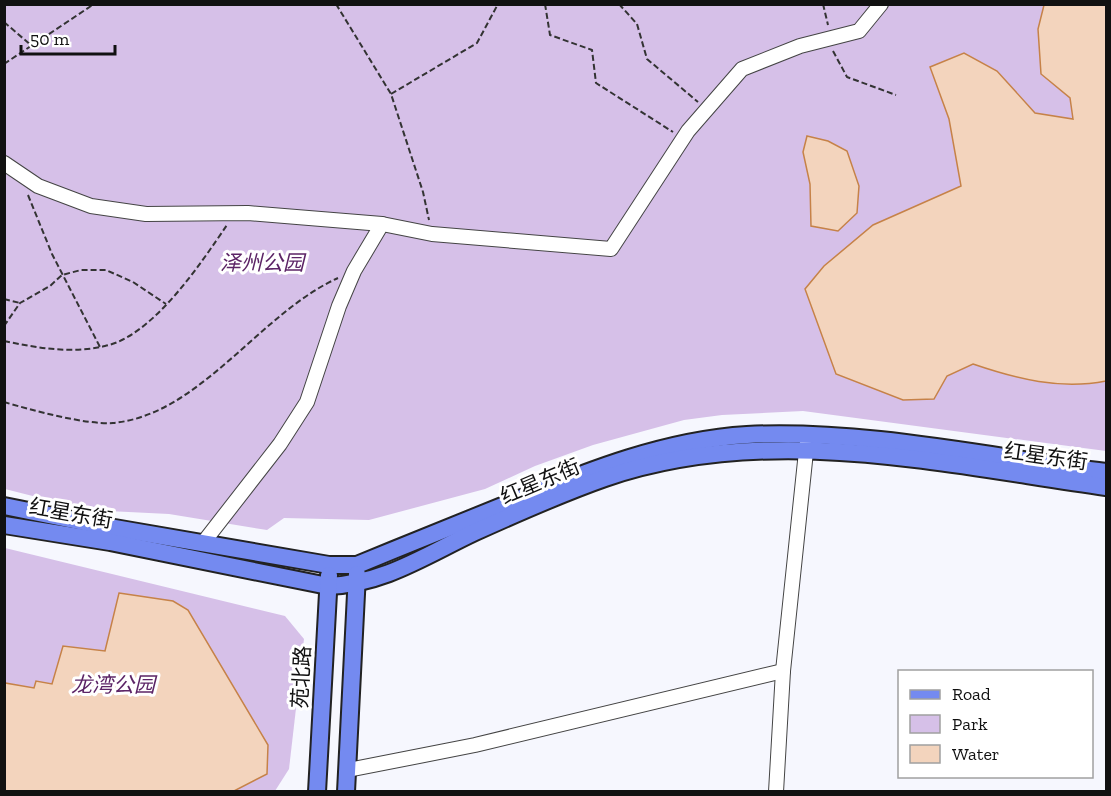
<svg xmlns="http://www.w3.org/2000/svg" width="1111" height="796" font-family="'Zilla Slab','Noto Sans SC',serif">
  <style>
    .green { fill: #d6c0e8 }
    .water { fill: #f3d4bd; stroke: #c68248; stroke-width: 1.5 }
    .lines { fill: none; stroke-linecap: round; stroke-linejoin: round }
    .minor-casing { stroke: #444; stroke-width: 16 }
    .major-casing { stroke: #222; stroke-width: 20 }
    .path { stroke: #333; stroke-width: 2; stroke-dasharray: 6 3; stroke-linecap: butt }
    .minor { stroke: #fff; stroke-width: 14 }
    .major { stroke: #748af0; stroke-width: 16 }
    .labels { text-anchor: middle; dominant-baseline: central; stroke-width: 6; stroke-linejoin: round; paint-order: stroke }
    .park-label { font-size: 21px; font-style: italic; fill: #5c2466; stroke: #fff }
    .street-label { font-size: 21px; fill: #111; stroke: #fff }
  </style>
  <rect width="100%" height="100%" fill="#f6f7fe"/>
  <g class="green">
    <path d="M5,5H1106V451L803,411L722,415L684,420L593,445L535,466L485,489L369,520L284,518L267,530L169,514L88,510L5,489Z"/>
    <path d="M5,548L285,616L304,639L289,769L275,791L5,792Z"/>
  </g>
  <g class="water">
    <path d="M1044,5H1106V381C1060,390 1017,379 973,364L947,376L934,399L903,400L836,374L805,289L824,266L873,225L961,186L949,119L930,67L964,53L997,71L1035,113L1073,119L1070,98L1041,74L1038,29Z"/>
    <path d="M807,136L828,141L847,151L859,186L857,213L838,231L811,226L810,184L803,152Z"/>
    <path d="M119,593L173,601L188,610L268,745L267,774L234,791H5V683L34,688L36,681L52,684L63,646L105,651Z"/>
  </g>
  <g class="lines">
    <g class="minor-casing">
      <g id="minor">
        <path d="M4,163L38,186L91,206L146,214L248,213L382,224"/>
        <path d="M203,543L280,444L307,402L339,306L354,271L382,224L432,234L611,249L688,131L742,69L800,46L859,31L881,4"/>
        <path d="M348,770L475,745L783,671"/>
        <path d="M776,792L783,671L807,442"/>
      </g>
    </g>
    <g class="major-casing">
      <g id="major">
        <path d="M4,506L103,526L329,565H357C410,543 463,522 517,500C590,470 666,440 747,435C862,429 991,457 1106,472"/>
        <path d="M4,525L110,542L328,586C384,584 426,555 475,532C517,513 562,493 605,478C768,422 941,464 1106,487"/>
        <path d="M317,792L329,575"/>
        <path d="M346,792L357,574"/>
      </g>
    </g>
    <g class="path">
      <path d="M336,4L391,94L423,192L429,220"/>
      <path d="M545,4L550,35L592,50L596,83L673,132"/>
      <path d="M619,4L637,24L647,59L698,102"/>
      <path d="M823,4L828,25"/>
      <path d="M4,22L32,46"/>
      <path d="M833,51L847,77L896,95"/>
      <path d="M4,64L94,4"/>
      <path d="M391,94L477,43L498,4"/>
      <path d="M28,195L52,254L100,347"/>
      <path d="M4,299L20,303"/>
      <path d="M4,326L20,303L50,286L62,275L81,270H106L133,282L166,304"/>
      <path d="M4,341C38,348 71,354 105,346C153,336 201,263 227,225"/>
      <path d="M4,402C31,410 86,425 113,423C200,415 260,313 338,278"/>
    </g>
    <use href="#minor" class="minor"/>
    <use href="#major" class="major"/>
  </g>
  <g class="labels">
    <g class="park-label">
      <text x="262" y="262">泽州公园</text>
      <text x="113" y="684">龙湾公园</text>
    </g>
    <g class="street-label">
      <text transform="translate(1046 456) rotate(8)">红星东街</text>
      <text transform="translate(540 481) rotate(-23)">红星东街</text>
      <text transform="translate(71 513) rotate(10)">红星东街</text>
      <text transform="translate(301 677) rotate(-87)">苑北路</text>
    </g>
  </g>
  <rect width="1111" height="796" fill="none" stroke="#111111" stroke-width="12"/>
  <rect x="898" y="670" width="195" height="108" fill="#ffffff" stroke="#a0a0a0" stroke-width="1.5"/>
  <rect x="910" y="690" width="30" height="9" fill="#748af0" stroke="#a0a0a0" stroke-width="1.5"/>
  <text x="952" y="700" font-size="18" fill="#111111">Road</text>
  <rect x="910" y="715" width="30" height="18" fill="#d6c0e8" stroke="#a0a0a0" stroke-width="1.5"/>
  <text x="952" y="730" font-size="18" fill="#111111">Park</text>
  <rect x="910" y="745" width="30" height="18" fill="#f3d4bd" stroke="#a0a0a0" stroke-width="1.5"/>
  <text x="952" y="760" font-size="18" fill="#111111">Water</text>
  <path d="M21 45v9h94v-9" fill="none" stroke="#111111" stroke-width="3"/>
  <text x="30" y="45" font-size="18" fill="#111111" stroke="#ffffff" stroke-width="4.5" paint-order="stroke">50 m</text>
</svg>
